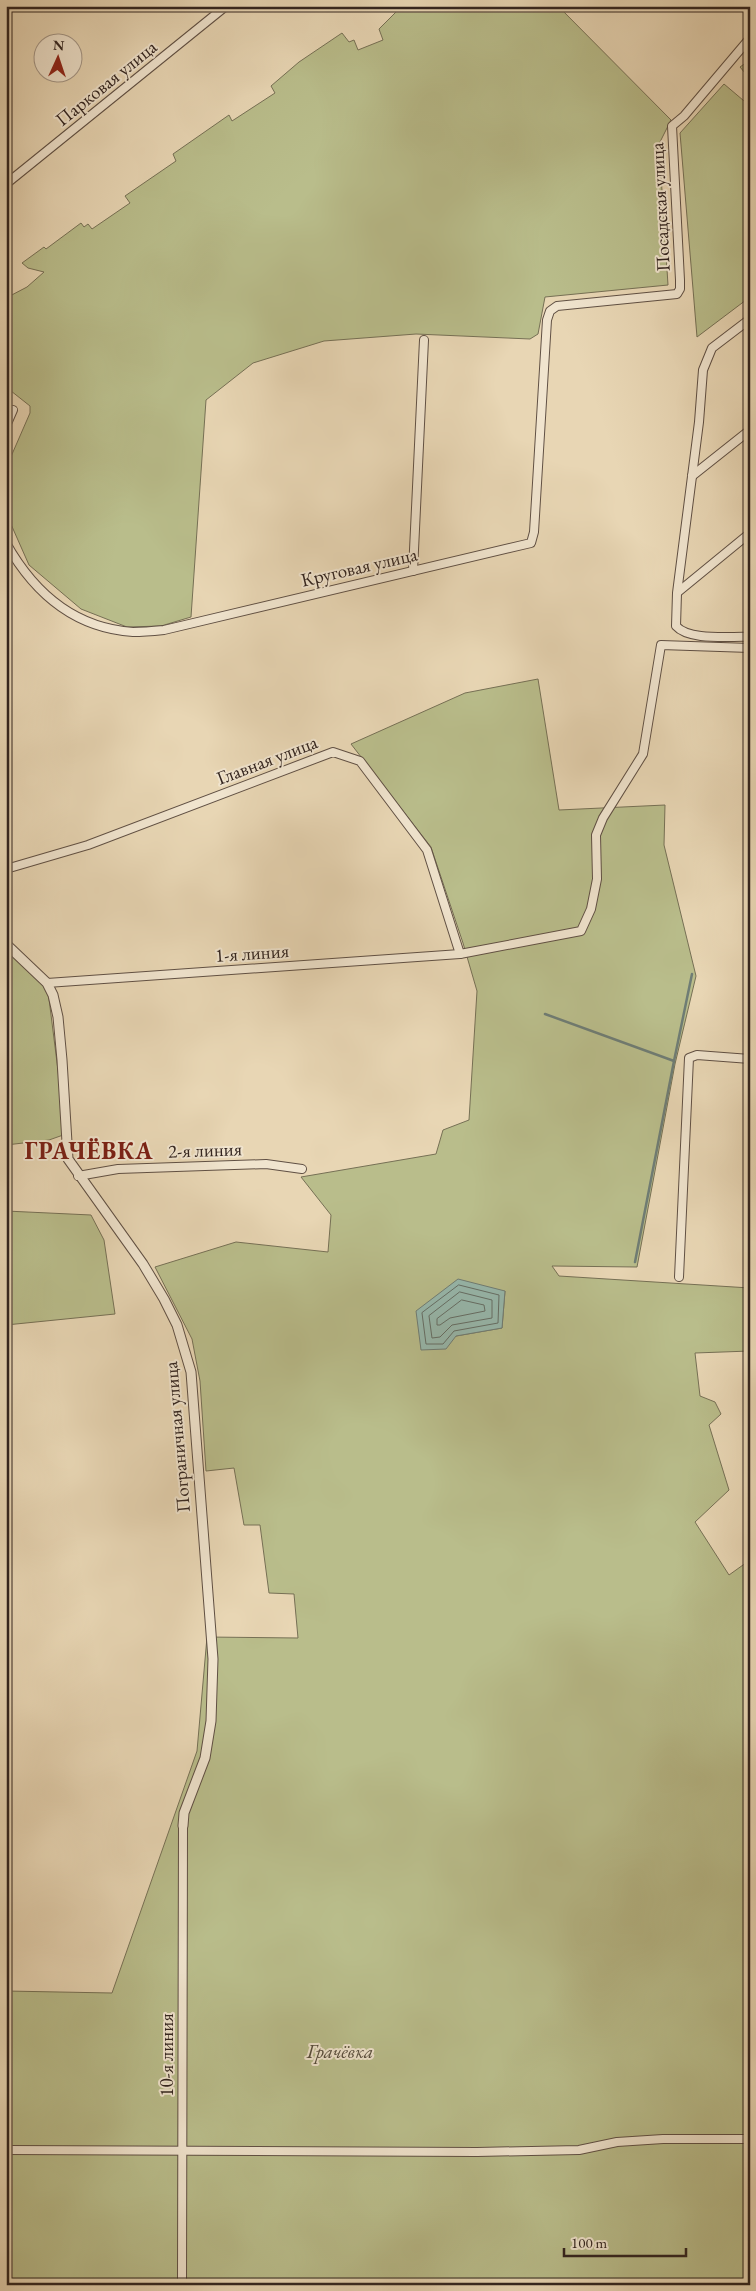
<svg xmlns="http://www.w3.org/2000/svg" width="756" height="2291" font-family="'EB Garamond',serif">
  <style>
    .green { fill: #b9bd8b; stroke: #767055; fill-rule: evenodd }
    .water { fill: #97b9ae; stroke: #6f7d75 }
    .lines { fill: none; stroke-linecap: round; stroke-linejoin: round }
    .shore { stroke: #646e66; stroke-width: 1 }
    .stream { stroke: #6f7d75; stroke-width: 2.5 }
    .minor-casing { stroke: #605044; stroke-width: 10 }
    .tertiary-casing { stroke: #605044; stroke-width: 11 }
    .minor { stroke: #f0e4ce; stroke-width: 8 }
    .tertiary { stroke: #f0e4ce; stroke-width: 9 }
    .labels { text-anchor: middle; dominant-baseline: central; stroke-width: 4; stroke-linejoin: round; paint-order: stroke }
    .street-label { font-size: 19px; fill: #32241f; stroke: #f0e4ce }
    .park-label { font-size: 19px; font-style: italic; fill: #544a3a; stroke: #f0e4ce }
    .district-label { font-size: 24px; font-weight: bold; letter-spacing: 1px; fill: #7a1f14; stroke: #f0e4ce }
  </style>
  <rect width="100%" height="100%" fill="#e8d6b4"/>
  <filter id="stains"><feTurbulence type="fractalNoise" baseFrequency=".004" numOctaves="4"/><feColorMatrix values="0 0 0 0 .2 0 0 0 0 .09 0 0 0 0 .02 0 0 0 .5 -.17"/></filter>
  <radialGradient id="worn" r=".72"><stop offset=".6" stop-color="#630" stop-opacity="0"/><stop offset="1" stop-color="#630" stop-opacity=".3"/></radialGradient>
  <g class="green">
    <path d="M402,6H558L671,120L659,144L668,285L545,297L538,334L530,339L416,334L324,341L253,363L206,400L191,617L161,626L127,627L81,609L29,565L6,513V468L30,413V406L6,387V298L27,287L44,272L28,268L22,263L44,247L46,249L81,223L84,227L88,224L92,229L130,203L125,196L176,161L173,154L229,115L232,121L275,93L271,86L299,62L342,33L349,42L354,40L358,50L383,40L379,29Z"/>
    <path d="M750,60V79L740,67Z"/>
    <path d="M724,84L750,106V297L697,337L680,133Z"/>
    <path d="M538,679L559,810L665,805L664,845L696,976L675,1064L637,1267L552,1266L559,1276L750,1288V1351L695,1353L700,1396L715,1402L721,1414L709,1425L729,1490L695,1522L729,1575L750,1560V2285H6V1991L112,1993L197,1751L207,1637L298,1638L294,1594L269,1593L260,1525H244L234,1468L206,1471L200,1381L192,1339L155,1267L236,1242L328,1252L331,1215L301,1177L436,1154L443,1130L469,1120L477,991L463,943L431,847L351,744L465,693ZM505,1291L502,1328L456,1336Z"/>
    <path d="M6,948L47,983L66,1134L49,1140L6,1145Z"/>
    <path d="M6,1211L91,1215L104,1240L115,1314L6,1325Z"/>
  </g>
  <path class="water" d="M458,1279L505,1291L502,1328L456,1336L446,1349L421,1350L416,1311Z"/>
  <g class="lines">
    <g class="shore">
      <path d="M459,1285L499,1295L498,1323L454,1331L443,1344H426L422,1313Z"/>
      <path d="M460,1292L492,1300V1318L452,1325L440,1337L432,1338L429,1316Z"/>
      <path d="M462,1300L484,1305L485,1311L450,1318L440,1325H437V1319Z"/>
    </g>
    <g class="stream">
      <path d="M545,1014L674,1061L635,1262"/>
      <path d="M674,1061L692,974"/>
    </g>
    <g class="minor-casing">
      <g id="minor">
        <path d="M654,6H663"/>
        <path d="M6,184L226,6"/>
        <path d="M750,319L712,348L703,370L699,422L677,593L676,626C689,641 730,636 750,637"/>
        <path d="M6,426L13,410"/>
        <path d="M692,476L750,430"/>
        <path d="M6,543C34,593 74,628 133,632C143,632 154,631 164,630L531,543L534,532L547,320L550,311L557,306L677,294L680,289V280L672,126L684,116L750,38"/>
        <path d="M413,571L424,340"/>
        <path d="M678,592L750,533"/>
        <path d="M6,869L88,845L333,752L360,761L427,850L460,954"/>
        <path d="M47,983L460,954L581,931L591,909L597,879L596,835L603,818L643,754L661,645L750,648"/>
        <path d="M78,1176L118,1169L266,1164L302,1169"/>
        <path d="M679,1277L689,1058L697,1055L750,1059"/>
        <path d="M6,2150L477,2152L579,2150L617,2142L663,2139H750"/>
        <path d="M182,2285L183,1826"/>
      </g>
    </g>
    <g class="tertiary-casing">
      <path id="tertiary" d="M6,944L47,983L53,995L58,1017L62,1060L68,1159L143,1264L164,1299L177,1325L191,1372L213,1659L211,1721L205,1758L184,1813L183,1826"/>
    </g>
    <use href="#minor" class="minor"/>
    <use href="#tertiary" class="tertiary"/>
  </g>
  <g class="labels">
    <g class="street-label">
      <text transform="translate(106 83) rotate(-39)">Парковая улица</text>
      <text transform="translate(660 207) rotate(-93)">Посадская улица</text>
      <text transform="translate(359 567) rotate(-13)">Круговая улица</text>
      <text transform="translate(267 760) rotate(-21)">Главная улица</text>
      <text transform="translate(252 953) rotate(-4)">1-я линия</text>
      <text transform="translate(205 1150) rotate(-2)">2-я линия</text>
      <text transform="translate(177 1437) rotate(-95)">Пограничная улица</text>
      <text transform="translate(166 2055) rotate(-90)">10-я линия</text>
    </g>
    <g class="park-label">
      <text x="340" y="2051">Грачёвка</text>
    </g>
    <g class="district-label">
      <text x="89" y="1150">ГРАЧЁВКА</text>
    </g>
  </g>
  <rect width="756" height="2291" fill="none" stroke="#e8d6b4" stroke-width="25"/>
  <rect x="8" y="8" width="741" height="2276" fill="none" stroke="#32241f" stroke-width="2.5"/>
  <rect x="12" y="12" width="731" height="2266" fill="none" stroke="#32241f"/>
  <g transform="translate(58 58) rotate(3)"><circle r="24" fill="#f0e4ce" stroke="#a49788"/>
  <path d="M0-4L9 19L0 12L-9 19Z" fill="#8f2418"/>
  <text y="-8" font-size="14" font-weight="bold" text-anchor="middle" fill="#32241f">N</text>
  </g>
  <path d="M564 2248v8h122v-8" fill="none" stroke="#32241f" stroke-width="2.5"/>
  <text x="571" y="2248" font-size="15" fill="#32241f" stroke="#f0e4ce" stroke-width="4" paint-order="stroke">100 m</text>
  <rect width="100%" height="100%" filter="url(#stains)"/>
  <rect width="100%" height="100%" fill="url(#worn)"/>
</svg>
